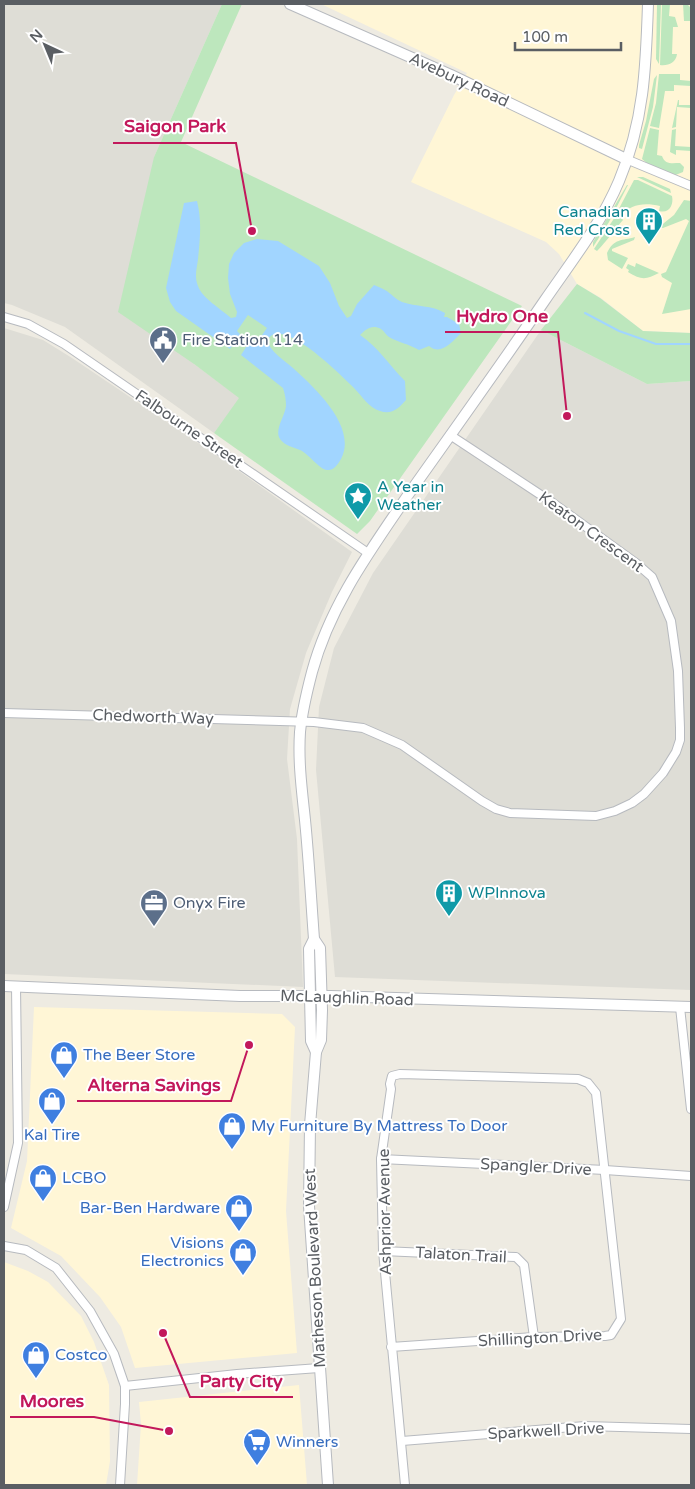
<svg xmlns="http://www.w3.org/2000/svg" width="695" height="1489" font-family="'Varela Round',sans-serif">
  <style>
    .commercial { fill: #fff6d6 }
    .industrial { fill: #deddd6 }
    .green { fill: #bde7bd }
    .water { fill: #a1d5ff }
    .lines { fill: none; stroke-linecap: round; stroke-linejoin: round }
    .stream { stroke: #a1d5ff; stroke-width: 2 }
    .minor-casing { stroke: #b7babf; stroke-width: 10 }
    .tertiary-casing { stroke: #b7babf; stroke-width: 12 }
    .minor { stroke: #fff; stroke-width: 8 }
    .tertiary { stroke: #fff; stroke-width: 10 }
    .labels { text-anchor: middle; dominant-baseline: central; stroke-width: 4; stroke-linejoin: round; paint-order: stroke }
    .street-label { font-size: 16px; fill: #5a5e63; stroke: #fff }
    .culture-label { font-size: 16px; fill: #0d838f; stroke: #fff; text-anchor: start }
    .service-label { font-size: 16px; fill: #4e5e75; stroke: #fff; text-anchor: start }
    .shop-label { font-size: 16px; fill: #366cbe; stroke: #fff; text-anchor: start }
    .leader { fill: none; stroke: #c2185b; stroke-width: 2 }
    .callout-dot { fill: #c2185b; stroke: #fff; stroke-width: 2 }
    .callout-label { font-size: 18px; text-anchor: middle; font-weight: bold; fill: #c2185b; stroke: #fff; stroke-width: 4; stroke-linejoin: round; paint-order: stroke }
  </style>
  <rect width="100%" height="100%" fill="#eeebe2"/>
  <g class="commercial">
    <path d="M321,4H691V333L643,331L601,298L577,284L559,254L546,242L411,182L454,95L467,73Z"/>
    <path d="M34,1007L282,1014L295,1027L286,1211L297,1353L135,1368L121,1327L100,1297L61,1256L11,1228L27,1161Z"/>
    <path d="M4,1262L28,1271L48,1282L81,1316L94,1342L109,1385L110,1461L106,1485H4Z"/>
    <path d="M299,1385L307,1485H137L141,1424L139,1402Z"/>
  </g>
  <g class="industrial">
    <path d="M4,4H222L154,157L194,364L240,398L214,433L65,327L12,305L4,303Z"/>
    <path d="M4,328L43,340L72,358L225,461L352,552L332,592L306,653L290,709L287,759L297,839L303,987L4,974Z"/>
    <path d="M541,330L647,384L691,381V990L335,977L316,770L319,707L334,648L373,573Z"/>
  </g>
  <g class="green">
    <path d="M222,4H242L181,142L522,306L370,521L357,534L214,433L239,398L194,364L118,312L154,157Z"/>
    <path d="M657,4H661L659,64L656,59Z"/>
    <path d="M662,4H670L669,16L675,17L678,27H673L672,54H677C676,63 668,66 660,65Z"/>
    <path d="M683,4H687L691,8V21H684Z"/>
    <path d="M659,74H680V80L691,81V86L674,85V91H665L659,128L650,126L656,103Z"/>
    <path d="M657,75L653,107L642,149L639,148V145L646,121L654,79Z"/>
    <path d="M678,100H679V105H691V108L677,107L676,127L672,128Z"/>
    <path d="M650,128L659,130L657,155L662,156C665,165 672,163 680,163L684,167L683,172L673,176L648,164L642,159Z"/>
    <path d="M676,129L675,146L691,147V151L676,150V155L670,152L672,130Z"/>
    <path d="M637,177H643L670,189L671,193Z"/>
    <path d="M634,180H638L672,196C674,205 669,214 659,211L660,206C644,202 631,204 620,216L623,220C614,230 607,241 597,251L594,249L613,220Z"/>
    <path d="M627,185H628L609,222L593,247V242Z"/>
    <path d="M684,200L691,201V309L662,314L672,283L662,277L661,274L666,272L689,221L686,219L663,228L659,227L674,215Z"/>
    <path d="M635,237L634,240L612,249V251L628,258L622,269L608,260L607,253C614,238 622,241 635,237Z"/>
    <path d="M636,263L659,273C647,279 642,281 628,272L629,270L626,268L628,264L635,267Z"/>
    <path d="M577,284L600,298L643,331L691,333V381L647,384L541,330Z"/>
  </g>
  <path class="water" d="M197,201C202,221 200,239 198,259C197,268 194,276 198,286C202,298 221,309 231,318L236,317L237,312L230,294L228,278L229,264L234,253L244,243L257,239L278,241L319,266L330,283L339,306L347,318L351,316L357,304L374,285C378,287 382,288 385,290C392,294 395,299 402,302C416,307 432,305 445,313L444,317H447L459,324L461,333C452,342 441,356 429,346L419,350C409,344 397,342 389,337C386,335 384,331 381,329C372,324 366,329 360,335C378,347 389,365 405,381L406,400C399,408 392,415 380,411C369,408 362,396 354,388C340,374 300,335 280,334C274,333 270,336 267,340C270,352 284,360 293,368C314,387 358,427 341,459C338,464 334,471 327,470C319,469 309,454 300,450C293,447 285,446 280,439C274,430 285,416 286,406C286,400 285,394 283,388L241,355L250,341L255,345L267,328L248,315L237,331L240,334L230,349L176,311L170,302L166,288L184,203Z"/>
  <g class="lines">
    <path class="stream" d="M585,313L619,331L656,344H691"/>
    <g class="minor-casing">
      <g id="minor">
        <path d="M626,159L691,186"/>
        <path d="M4,317L28,324L64,344L368,553"/>
        <path d="M4,713L314,722L363,728L402,745L482,801L496,809L510,813L596,816L615,811L632,803L644,794L663,773L676,752L680,740V728L678,671L671,621L652,577L636,563L553,503L450,435"/>
        <path d="M680,1007L691,1109"/>
        <path d="M381,1159L605,1170L691,1176"/>
        <path d="M4,1207L18,1143L16,986"/>
        <path d="M4,1246L26,1250L56,1268L90,1311L114,1354L125,1386V1404L120,1485"/>
        <path d="M383,1251L516,1257L524,1265L534,1337"/>
        <path d="M391,1347L534,1337L605,1336L611,1335L621,1319L596,1093L588,1083L578,1079L400,1074L392,1076L390,1084L391,1089L381,1159L383,1251L405,1485"/>
        <path d="M125,1386L237,1374L319,1368"/>
        <path d="M402,1441L585,1426L691,1429"/>
      </g>
    </g>
    <g class="tertiary-casing">
      <g id="tertiary">
        <path d="M290,4L451,75L626,159"/>
        <path d="M314,939L309,949L311,1041L316,1052"/>
        <path d="M4,986L240,996H331L691,1007"/>
        <path d="M328,1485L309,1206L310,1125L316,1052L321,1040L322,1010L320,948L314,939C311,899 309,860 305,820C302,791 298,762 300,732C302,712 307,691 312,672C330,605 370,551 408,495C454,430 500,366 545,300C571,262 601,224 619,181C644,122 646,67 648,4"/>
      </g>
    </g>
    <use href="#minor" class="minor"/>
    <use href="#tertiary" class="tertiary"/>
  </g>
  <defs>
    <g id="building-pin" transform="scale(1.4375)"><path d="M0 17L-7.5 6A9.5 9.5 0 1 1 7.5 6Z" fill="#0f9aa8" stroke="#fff"/><path d="M-4-6H4V6H1V3H-1V6H-4ZM-2.5-4.3h1.7v1.8h-1.7ZM.8-4.3h1.7v1.8H.8ZM-2.5-1h1.7V.8h-1.7ZM.8-1h1.7V.8H.8Z" fill="#fff"/></g>
    <g id="civic-pin" transform="scale(1.4375)"><path d="M0 17L-7.5 6A9.5 9.5 0 1 1 7.5 6Z" fill="#5c6f8a" stroke="#fff"/><path d="M-.6-6.5H3V-4.5H.6V-3L4-1V1h2V6H-6V1h2V-1L-.6-3ZM-1.2 2.5V6h2.4V2.5Z" fill="#fff"/></g>
    <g id="sight-pin" transform="scale(1.4375)"><path d="M0 17L-7.5 6A9.5 9.5 0 1 1 7.5 6Z" fill="#0f9aa8" stroke="#fff"/><path d="M0-6L1.8-2.2L6-1.7L2.9 1.2L3.7 5.4L0 3.3L-3.7 5.4L-2.9 1.2L-6-1.7L-1.8-2.2Z" fill="#fff"/></g>
    <g id="office-pin" transform="scale(1.4375)"><path d="M0 17L-7.5 6A9.5 9.5 0 1 1 7.5 6Z" fill="#5c6f8a" stroke="#fff"/><path d="M-6-3h4V-5.5h4V-3h4V5H-6ZM-1-4.5V-3h2v-1.5ZM-6 0V1H6V0Z" fill="#fff"/></g>
    <g id="shop-pin" transform="scale(1.4375)"><path d="M0 17L-7.5 6A9.5 9.5 0 1 1 7.5 6Z" fill="#3f7fe0" stroke="#fff"/><path d="M-5-2.5h2.3a2.7 3.5 0 0 1 5.4 0H5L5.5 6h-11ZM-1.5-2.5h3a1.5 2.3 0 0 0-3 0Z" fill="#fff"/></g>
    <g id="supermarket-pin" transform="scale(1.4375)"><path d="M0 17L-7.5 6A9.5 9.5 0 1 1 7.5 6Z" fill="#3f7fe0" stroke="#fff"/><path d="M-6-5.5h2.5l.6 2H6L4.5 2H-2.5L-4.4-4H-6ZM-1.5 3.2a1.3 1.3 0 1 0 .1 0ZM3 3.2a1.3 1.3 0 1 0 .1 0Z" fill="#fff"/></g>
  </defs>
  <g fill-rule="evenodd">
    <use href="#building-pin" x="649" y="221"/>
    <use href="#civic-pin" x="163" y="340"/>
    <use href="#sight-pin" x="358" y="496"/>
    <use href="#building-pin" x="449" y="893"/>
    <use href="#office-pin" x="154" y="903"/>
    <use href="#shop-pin" x="64" y="1055"/>
    <use href="#shop-pin" x="52" y="1101"/>
    <use href="#shop-pin" x="232" y="1126"/>
    <use href="#shop-pin" x="43" y="1178"/>
    <use href="#shop-pin" x="239" y="1208"/>
    <use href="#shop-pin" x="243" y="1252"/>
    <use href="#shop-pin" x="36" y="1355"/>
    <use href="#supermarket-pin" x="257" y="1442"/>
  </g>
  <g class="labels">
    <g class="street-label">
      <text transform="translate(459 80) rotate(25)">Avebury Road</text>
      <text transform="translate(189 429) rotate(34)">Falbourne Street</text>
      <text transform="translate(591 532) rotate(36)">Keaton Crescent</text>
      <text transform="translate(153 717) rotate(2)">Chedworth Way</text>
      <text transform="translate(347 998) rotate(2)">McLaughlin Road</text>
      <text transform="translate(536 1167) rotate(3)">Spangler Drive</text>
      <text transform="translate(385 1212) rotate(-91)">Ashprior Avenue</text>
      <text transform="translate(461 1255) rotate(3)">Talaton Trail</text>
      <text transform="translate(315 1268) rotate(-93)">Matheson Boulevard West</text>
      <text transform="translate(540 1338) rotate(-3)">Shillington Drive</text>
      <text transform="translate(546 1431) rotate(-3)">Sparkwell Drive</text>
    </g>
    <g class="culture-label">
      <text x="630" y="212" text-anchor="end">Canadian<tspan x="630" dy="18">Red Cross</tspan></text>
      <text x="377" y="487">A Year in<tspan x="377" dy="18">Weather</tspan></text>
      <text x="468" y="893">WPInnova</text>
    </g>
    <g class="service-label">
      <text x="182" y="340">Fire Station 114</text>
      <text x="173" y="903">Onyx Fire</text>
    </g>
    <g class="shop-label">
      <text x="83" y="1055">The Beer Store</text>
      <text x="251" y="1126">My Furniture By Mattress To Door</text>
      <text x="52" y="1135" text-anchor="middle">Kal Tire</text>
      <text x="62" y="1178">LCBO</text>
      <text x="220" y="1208" text-anchor="end">Bar-Ben Hardware</text>
      <text x="224" y="1243" text-anchor="end">Visions<tspan x="224" dy="18">Electronics</tspan></text>
      <text x="55" y="1355">Costco</text>
      <text x="276" y="1442">Winners</text>
    </g>
  </g>
  <path class="leader" d="M252 231L236 143H113M567 416L558 332H445M249 1045L231 1101H77M163 1333L190 1397H293M169 1431L94 1417H10"/>
  <g class="callout-dot">
    <circle cx="252" cy="231" r="5"/>
    <circle cx="567" cy="416" r="5"/>
    <circle cx="249" cy="1045" r="5"/>
    <circle cx="163" cy="1333" r="5"/>
    <circle cx="169" cy="1431" r="5"/>
  </g>
  <g class="callout-label">
    <text x="175" y="132">Saigon Park</text>
    <text x="502" y="322">Hydro One</text>
    <text x="154" y="1091">Alterna Savings</text>
    <text x="241" y="1387">Party City</text>
    <text x="52" y="1407">Moores</text>
  </g>
  <rect width="695" height="1489" fill="none" stroke="#5a5e63" stroke-width="10"/>
  <g transform="translate(45 45) rotate(316)" stroke="#ffffff" stroke-width="4" paint-order="stroke">
  <path d="M0-4L9 19L0 12L-9 19Z" fill="#5a5e63"/>
  <text y="-8" font-size="14" font-weight="bold" text-anchor="middle" fill="#5a5e63">N</text>
  </g>
  <path d="M515 42v8h106v-8" fill="none" stroke="#5a5e63" stroke-width="2.5"/>
  <text x="522" y="42" font-size="15" fill="#5a5e63" stroke="#ffffff" stroke-width="4" paint-order="stroke">100 m</text>
</svg>
